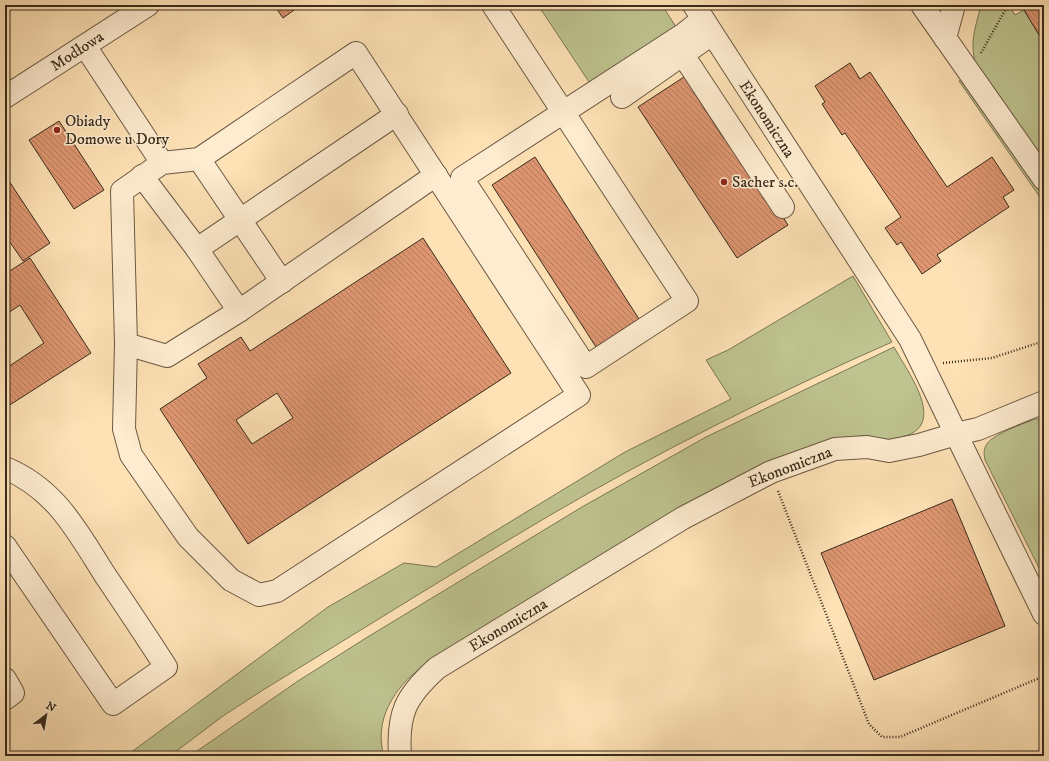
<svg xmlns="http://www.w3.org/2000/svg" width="1049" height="761" font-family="'IM FELL DW Pica',serif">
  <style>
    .grass { fill: #bec38f; stroke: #7b7755 }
    .building { fill: url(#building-back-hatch); stroke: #382b1b; fill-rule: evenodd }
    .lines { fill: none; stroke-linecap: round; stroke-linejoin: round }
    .minor-casing { stroke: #6a5942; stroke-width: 24 }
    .path { stroke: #382b1b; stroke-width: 2.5; stroke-dasharray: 1 2; stroke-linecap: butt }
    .minor { stroke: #feecd0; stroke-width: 22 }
    .poi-dot { fill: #8f2418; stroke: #feecd0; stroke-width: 1.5 }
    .labels { text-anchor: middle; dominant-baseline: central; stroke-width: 3; stroke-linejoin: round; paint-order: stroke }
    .street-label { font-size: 16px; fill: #382b1b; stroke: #feecd0 }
    .poi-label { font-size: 16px; fill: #382b1b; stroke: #feecd0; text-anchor: start }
  </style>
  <defs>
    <pattern id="building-back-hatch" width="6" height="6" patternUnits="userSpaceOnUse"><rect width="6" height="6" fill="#de9671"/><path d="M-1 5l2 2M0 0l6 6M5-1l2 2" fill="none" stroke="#b57b5c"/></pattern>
  </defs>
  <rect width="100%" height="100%" fill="#fee2b6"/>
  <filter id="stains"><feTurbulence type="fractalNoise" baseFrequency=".005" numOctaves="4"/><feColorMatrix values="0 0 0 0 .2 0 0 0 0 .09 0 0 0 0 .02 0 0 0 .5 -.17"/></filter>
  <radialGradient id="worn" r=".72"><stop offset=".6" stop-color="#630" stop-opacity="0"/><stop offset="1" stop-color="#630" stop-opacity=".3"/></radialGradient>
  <g class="grass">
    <path d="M538,5H662L676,27L591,85Z"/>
    <path d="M981,5H1009L1015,15L1024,10L1044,43V167L979,74C968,46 974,33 981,5Z"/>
    <path d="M966,77L1044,187V203L959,81Z"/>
    <path d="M853,276L892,342C774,394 658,452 547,517C452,573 358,632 263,690L223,716L170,756H126L328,607L404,563L436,567L625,452L731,399L706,360L728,350Z"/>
    <path d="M894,347C904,366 933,404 921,425C917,431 911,435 904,436L905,441H896L862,436L835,439L422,667C395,687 373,720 384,756H190L298,681L366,638L582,507L706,437Z"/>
    <path d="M1035,419H1044V578L985,460C984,454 983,449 987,444C993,434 1023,424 1035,419Z"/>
  </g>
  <g class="building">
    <path d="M274,5H301L283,18Z"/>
    <path d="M1021,5H1044V43L1024,10Z"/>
    <path d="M850,63L860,79L870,72L947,187L992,157L1014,190L1003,197L1009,207L937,255L941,261L922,274L901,242L897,245L885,228L901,217L845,133L842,135L822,104L825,102L815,86Z"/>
    <path d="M684,77L724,139L730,136L788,225L737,258L638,107Z"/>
    <path d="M59,121L104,190L74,209L29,140Z"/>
    <path d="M535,157L639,319L596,347L492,185Z"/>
    <path d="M5,175L50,243L23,261L5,235Z"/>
    <path d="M423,238L511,373L248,544L160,409L207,378L198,364L241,337L250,351ZM277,393L293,418L252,444L236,420Z"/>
    <path d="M30,258L91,353L5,408V369L44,343L20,305L5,315V274Z"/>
    <path d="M952,499L1005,626L874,680L821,553Z"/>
  </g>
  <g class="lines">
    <g class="minor-casing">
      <g id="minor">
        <path d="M493,5L687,301L586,367L462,178L684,34L703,19"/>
        <path d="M922,5L1044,179"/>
        <path d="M945,38L954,5"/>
        <path d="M85,46L162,163"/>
        <path d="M356,53L579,395L277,591L259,595L231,580L188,537L131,455L124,429L126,344L122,191L162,163L199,159Z"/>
        <path d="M683,55L783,207"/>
        <path d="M5,97L148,5"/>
        <path d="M622,97L712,34"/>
        <path d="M199,159L282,282"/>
        <path d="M142,176L197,249L239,311"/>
        <path d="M197,249L397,114"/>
        <path d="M126,344L167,356L239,311L436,175"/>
        <path d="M1044,402L978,429L956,434L1044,614"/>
        <path d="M5,468C56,489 77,531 105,575C126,606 146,636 166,667L113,704L5,546"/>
        <path d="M5,679L13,693L5,699"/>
        <path d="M400,756C397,713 406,696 437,668L683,518L771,472L835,449L867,447L889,451L919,445L956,434L910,339L694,5"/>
      </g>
    </g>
    <g class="path">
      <path d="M981,53L1008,5"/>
      <path d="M943,363L992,358L1044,341"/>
      <path d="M778,491L869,724L882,737H900L1044,676"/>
    </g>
    <use href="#minor" class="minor"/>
  </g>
  <g class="poi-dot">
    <circle cx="57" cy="130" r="4"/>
    <circle cx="724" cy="182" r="4"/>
  </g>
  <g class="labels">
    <g class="street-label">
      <text transform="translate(77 51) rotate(-33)">Modłowa</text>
      <text transform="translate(767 119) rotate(57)">Ekonomiczna</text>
      <text transform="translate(790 467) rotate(-21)">Ekonomiczna</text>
      <text transform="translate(508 625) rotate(-31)">Ekonomiczna</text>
    </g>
    <g class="poi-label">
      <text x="65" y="121">Obiady<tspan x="65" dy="18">Domowe u Dory</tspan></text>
      <text x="732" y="182">Sacher s.c.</text>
    </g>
  </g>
  <rect width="1049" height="761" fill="none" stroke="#fee2b6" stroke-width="20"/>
  <rect x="6" y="6" width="1037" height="749" fill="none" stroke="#382b1b" stroke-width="2"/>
  <rect x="10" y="10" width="1029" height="741" fill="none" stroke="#382b1b"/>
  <g transform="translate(46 715) rotate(31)" stroke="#feecd0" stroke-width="3" paint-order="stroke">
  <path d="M0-3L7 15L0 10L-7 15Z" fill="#382b1b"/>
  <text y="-6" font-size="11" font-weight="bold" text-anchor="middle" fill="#382b1b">N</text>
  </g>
  <rect width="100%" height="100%" filter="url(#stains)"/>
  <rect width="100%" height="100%" fill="url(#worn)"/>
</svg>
